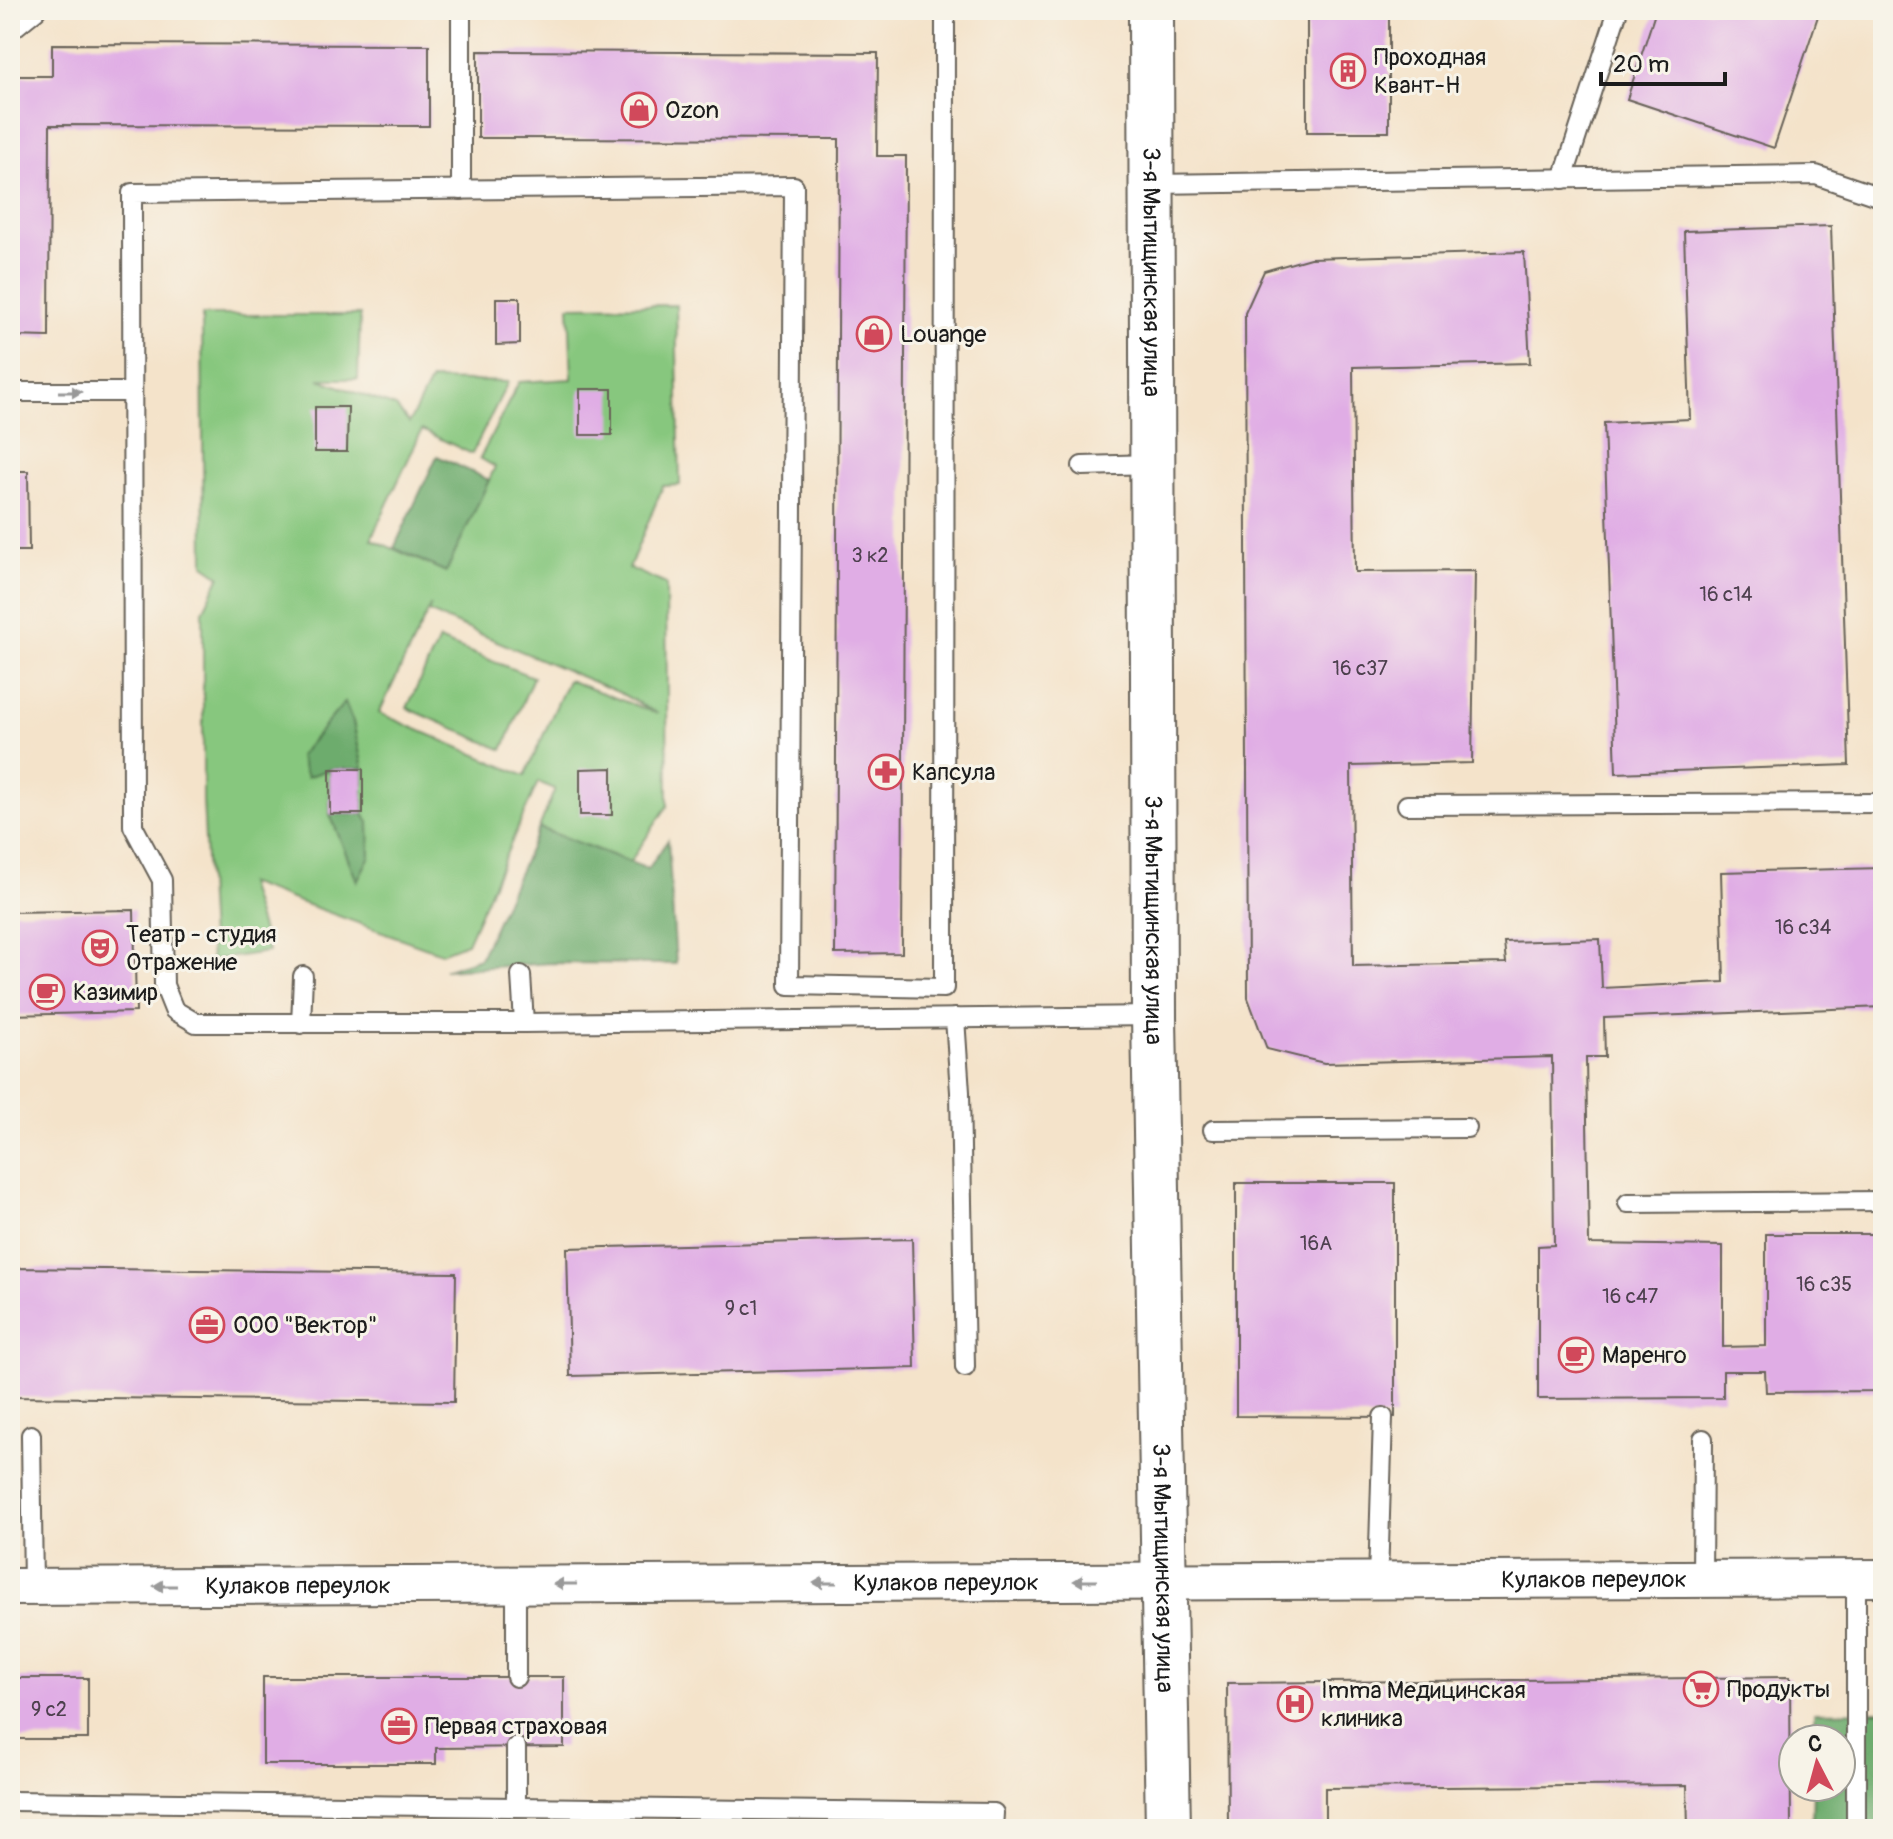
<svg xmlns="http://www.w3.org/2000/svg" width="1893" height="1839" font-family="Pangolin,sans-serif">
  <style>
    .green { fill: #87c77e; stroke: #52724d; stroke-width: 2; fill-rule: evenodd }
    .forest { fill: #6dac6d; stroke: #446444; stroke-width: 2 }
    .building { fill: #e0ade5 }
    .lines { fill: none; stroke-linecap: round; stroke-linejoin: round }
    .lane-casing { stroke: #686259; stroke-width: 22 }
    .street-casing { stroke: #686259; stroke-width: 40 }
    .secondary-casing { stroke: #686259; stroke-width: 48 }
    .lane { stroke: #fff; stroke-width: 18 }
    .street { stroke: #fff; stroke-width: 36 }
    .secondary { stroke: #fff; stroke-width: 44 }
    .oneway { fill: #999 }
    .labels { text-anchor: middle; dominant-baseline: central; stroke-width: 6; stroke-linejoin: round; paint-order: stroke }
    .number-label { font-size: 20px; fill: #4d404e }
    .poi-label { font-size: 24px; fill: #1c1c1c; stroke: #f7f3e8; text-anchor: start }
    .street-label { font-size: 24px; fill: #1c1c1c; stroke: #f7f3e8 }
  </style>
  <rect width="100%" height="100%" fill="#f7f3e8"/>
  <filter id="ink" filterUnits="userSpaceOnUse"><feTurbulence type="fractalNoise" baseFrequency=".0125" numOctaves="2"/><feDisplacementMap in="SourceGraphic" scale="16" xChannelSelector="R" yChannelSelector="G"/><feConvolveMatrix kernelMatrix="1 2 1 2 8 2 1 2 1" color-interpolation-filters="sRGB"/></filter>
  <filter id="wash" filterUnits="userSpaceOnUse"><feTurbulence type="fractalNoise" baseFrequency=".006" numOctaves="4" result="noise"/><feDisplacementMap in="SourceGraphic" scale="32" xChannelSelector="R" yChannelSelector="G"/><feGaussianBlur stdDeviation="1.8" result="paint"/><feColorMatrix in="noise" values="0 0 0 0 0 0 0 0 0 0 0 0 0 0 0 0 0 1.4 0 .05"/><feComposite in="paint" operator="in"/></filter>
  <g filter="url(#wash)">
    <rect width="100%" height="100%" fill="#f4e3ca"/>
    <g class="green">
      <path d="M676,305L680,485L663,486L629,568L666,584L668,805L630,862L539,828L555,789L538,782L467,943L441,953L247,883L268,952L211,960L203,800V611L220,576L204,565L202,315H360L358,379H319L396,407L409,423L431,380L508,382L472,454L422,430L371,539L446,572L495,467L480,458L519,382L572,379L569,306ZM431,605L428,612L620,693L658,714L568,680L525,776L379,713ZM353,722L363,769V814L369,822L357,879L330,814V769Z"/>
      <path d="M439,640L533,677L503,750L407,708Z"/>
    </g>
    <g class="forest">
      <path d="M437,456L489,480L446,572L394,548Z"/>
      <path d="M345,702L353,722L363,769H330L307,777L299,756Z"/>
      <path d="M330,814H363L369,822L370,856L357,881Z"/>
      <path d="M539,828L648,869L668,840L676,964L552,963L444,970L480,958Z"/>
      <path d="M1883,1711V1829H1812L1813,1787H1841V1739H1814V1712Z"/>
    </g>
    <g id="blocks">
      <g class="building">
        <rect x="1307" y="10" width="82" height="122"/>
        <path d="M1656,10H1820L1774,148L1627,99Z"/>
        <path d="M52,44L429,45V126L50,125L49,337L10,336V135H14V76H52Z"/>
        <path d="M478,51L878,53L877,156H906L902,953L835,954L839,139L478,138Z"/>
        <path d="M1831,226L1849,765L1616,773L1604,423L1690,419L1684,231Z"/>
        <path d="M1524,252L1530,363L1353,367L1355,572L1475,571L1472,763L1351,766L1353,966L1506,963L1504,942L1600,939L1602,988L1724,982L1721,872L1883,868V1007L1604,1018L1605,1057H1586L1589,1244L1723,1246V1347L1766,1346V1234H1882V1391L1766,1392L1765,1371H1723V1398L1538,1399V1246L1554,1245L1552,1057L1324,1063L1267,1049L1248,998L1245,313L1264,271L1310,258Z"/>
        <path d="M496,298H520V344L496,345Z"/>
        <rect x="580" y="389" width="32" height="46"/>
        <path d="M315,407H348L347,452H315Z"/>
        <path d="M10,471H28L29,551H10Z"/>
        <path d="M612,768V815H580V769Z"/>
        <rect x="330" y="769" width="33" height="45"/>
        <path d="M134,910L136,1012L10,1015V912Z"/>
        <path d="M1236,1183H1395V1417L1236,1416Z"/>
        <path d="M912,1239L915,1368L570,1376L567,1248Z"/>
        <path d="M10,1268L456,1273L454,1402L10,1397Z"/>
        <path d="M263,1677H564V1747L436,1748V1764H263Z"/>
        <path d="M1790,1677L1791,1829H1688L1687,1785L1325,1788V1829H1228L1227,1683Z"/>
        <rect x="10" y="1678" width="78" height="61"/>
      </g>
    </g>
  </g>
  <g filter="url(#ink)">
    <use href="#blocks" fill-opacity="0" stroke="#686259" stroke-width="2"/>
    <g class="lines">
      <g class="lane-casing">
        <g id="lane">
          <path d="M461,10V190"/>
          <path d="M945,10L944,988L789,985L794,186L132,193L133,826L162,880L164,985L174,1010L196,1023H524L1154,1016"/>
          <path d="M10,31L36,10"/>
          <path d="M1563,179L1618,10"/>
          <path d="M1151,184L1816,175L1883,198"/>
          <path d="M10,392H131"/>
          <path d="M1082,466L1152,464"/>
          <path d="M1407,805L1883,803"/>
          <path d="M521,975L524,1023"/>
          <path d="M955,1018L960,1092L965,1367"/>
          <path d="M301,1024L303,976"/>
          <path d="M1213,1130L1467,1128"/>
          <path d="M1628,1203L1883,1201"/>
          <path d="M31,1435L33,1587"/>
          <path d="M1856,1578V1829"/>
          <path d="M1702,1579L1703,1439"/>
          <path d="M1378,1580L1383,1417"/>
          <path d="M516,1677V1584"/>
          <path d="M10,1801L516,1807V1747"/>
          <path d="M516,1807L994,1813L993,1829"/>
        </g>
      </g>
      <g class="street-casing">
        <g id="street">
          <path id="s1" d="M10,1587L1883,1578"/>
        </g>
      </g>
      <g class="secondary-casing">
        <g id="secondary">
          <path id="s2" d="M1151,10L1154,1016L1168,1829"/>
        </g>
      </g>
      <use href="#lane" class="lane"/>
      <use href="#street" class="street"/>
      <use href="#secondary" class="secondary"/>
    </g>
    <defs><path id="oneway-solid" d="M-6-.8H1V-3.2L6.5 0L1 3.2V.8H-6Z" transform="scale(2)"/></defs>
    <g class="oneway">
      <use href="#oneway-solid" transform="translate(70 392)"/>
      <use href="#oneway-solid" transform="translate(1085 1581) rotate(180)"/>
      <use href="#oneway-solid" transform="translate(825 1583) rotate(180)"/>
      <use href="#oneway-solid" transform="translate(565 1584) rotate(180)"/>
      <use href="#oneway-solid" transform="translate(165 1586) rotate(180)"/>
    </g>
  </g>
  <defs>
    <g id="building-ring" transform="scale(1.8)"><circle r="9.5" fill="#f7f3e8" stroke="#d1495b" stroke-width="1.5"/><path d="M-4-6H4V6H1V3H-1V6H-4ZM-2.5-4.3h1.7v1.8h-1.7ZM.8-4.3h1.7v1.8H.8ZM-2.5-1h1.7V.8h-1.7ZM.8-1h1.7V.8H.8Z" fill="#d1495b"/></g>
    <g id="shop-ring" transform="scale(1.8)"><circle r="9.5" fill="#f7f3e8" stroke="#d1495b" stroke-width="1.5"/><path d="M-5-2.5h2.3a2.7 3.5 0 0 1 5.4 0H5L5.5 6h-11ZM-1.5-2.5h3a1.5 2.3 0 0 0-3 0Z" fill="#d1495b"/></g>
    <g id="pharmacy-ring" transform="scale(1.8)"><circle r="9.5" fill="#f7f3e8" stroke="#d1495b" stroke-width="1.5"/><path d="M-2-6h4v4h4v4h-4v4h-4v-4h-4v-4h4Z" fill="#d1495b"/></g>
    <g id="theatre-ring" transform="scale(1.8)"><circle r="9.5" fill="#f7f3e8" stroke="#d1495b" stroke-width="1.5"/><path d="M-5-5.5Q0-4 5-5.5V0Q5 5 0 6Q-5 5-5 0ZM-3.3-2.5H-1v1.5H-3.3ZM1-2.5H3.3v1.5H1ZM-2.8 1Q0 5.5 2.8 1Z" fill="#d1495b"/></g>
    <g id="cafe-ring" transform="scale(1.8)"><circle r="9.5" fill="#f7f3e8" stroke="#d1495b" stroke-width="1.5"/><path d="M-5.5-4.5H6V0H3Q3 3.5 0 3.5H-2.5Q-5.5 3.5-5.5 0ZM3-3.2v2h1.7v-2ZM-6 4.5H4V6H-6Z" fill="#d1495b"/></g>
    <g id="office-ring" transform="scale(1.8)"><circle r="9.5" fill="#f7f3e8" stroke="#d1495b" stroke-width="1.5"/><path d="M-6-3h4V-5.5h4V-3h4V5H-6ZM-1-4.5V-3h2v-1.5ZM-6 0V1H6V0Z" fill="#d1495b"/></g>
    <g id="supermarket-ring" transform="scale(1.8)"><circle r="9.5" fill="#f7f3e8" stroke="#d1495b" stroke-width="1.5"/><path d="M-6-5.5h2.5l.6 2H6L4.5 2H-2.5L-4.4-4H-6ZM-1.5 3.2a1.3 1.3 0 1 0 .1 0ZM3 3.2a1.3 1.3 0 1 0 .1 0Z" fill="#d1495b"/></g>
    <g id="hospital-ring" transform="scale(1.8)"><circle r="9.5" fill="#f7f3e8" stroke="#d1495b" stroke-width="1.5"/><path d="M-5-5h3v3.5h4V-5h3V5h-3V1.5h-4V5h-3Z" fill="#d1495b"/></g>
  </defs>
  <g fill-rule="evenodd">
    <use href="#building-ring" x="1348" y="71"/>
    <use href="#shop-ring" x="639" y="110"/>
    <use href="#shop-ring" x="874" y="334"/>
    <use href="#pharmacy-ring" x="886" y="772"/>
    <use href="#theatre-ring" x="100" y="948"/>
    <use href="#cafe-ring" x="47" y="992"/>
    <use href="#office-ring" x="207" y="1325"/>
    <use href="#cafe-ring" x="1576" y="1355"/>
    <use href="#supermarket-ring" x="1701" y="1689"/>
    <use href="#hospital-ring" x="1295" y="1704"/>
    <use href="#office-ring" x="399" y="1726"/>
  </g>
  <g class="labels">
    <g class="number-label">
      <text x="870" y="555">3 к2</text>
      <text x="1726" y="594">16 с14</text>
      <text x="1360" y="668">16 с37</text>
      <text x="1803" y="927">16 с34</text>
      <text x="1316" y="1243">16А</text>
      <text x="1824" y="1284">16 с35</text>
      <text x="1630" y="1296">16 с47</text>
      <text x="741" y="1308">9 с1</text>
      <text x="49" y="1709">9 с2</text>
    </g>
    <g class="poi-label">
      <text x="1374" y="57">Проходная<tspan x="1374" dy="28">Квант-Н</tspan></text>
      <text x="665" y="110">Ozon</text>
      <text x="900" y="334">Louange</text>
      <text x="912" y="772">Капсула</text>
      <text x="126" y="934">Театр - студия<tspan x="126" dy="28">Отражение</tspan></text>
      <text x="73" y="992">Казимир</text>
      <text x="233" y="1325">ООО "Вектор"</text>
      <text x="1602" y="1355">Маренго</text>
      <text x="1727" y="1689">Продукты</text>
      <text x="1321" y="1690">Imma Медицинская<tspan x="1321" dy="28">клиника</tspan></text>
      <text x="425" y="1726">Первая страховая</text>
    </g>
    <g class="street-label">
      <text stroke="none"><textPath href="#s2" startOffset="262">3-я Мытищинская улица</textPath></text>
      <text stroke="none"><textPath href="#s2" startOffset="910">3-я Мытищинская улица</textPath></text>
      <text stroke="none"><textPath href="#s2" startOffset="1558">3-я Мытищинская улица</textPath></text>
      <text stroke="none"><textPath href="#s1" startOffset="1584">Кулаков переулок</textPath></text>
      <text stroke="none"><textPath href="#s1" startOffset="936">Кулаков переулок</textPath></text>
      <text stroke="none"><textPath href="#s1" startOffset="288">Кулаков переулок</textPath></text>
    </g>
  </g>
  <rect width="1893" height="1839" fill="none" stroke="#f7f3e8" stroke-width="40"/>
  <g transform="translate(1817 1763) rotate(354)"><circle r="38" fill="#f7f3e8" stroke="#9f9d96" stroke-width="2"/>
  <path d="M0-6L14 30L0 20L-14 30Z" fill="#d1495b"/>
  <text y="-12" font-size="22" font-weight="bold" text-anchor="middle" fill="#1c1c1c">С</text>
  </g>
  <path d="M1601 72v12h124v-12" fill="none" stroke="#1c1c1c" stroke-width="4"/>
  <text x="1613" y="72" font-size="24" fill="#1c1c1c" stroke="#f7f3e8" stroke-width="6" paint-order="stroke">20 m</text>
</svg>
